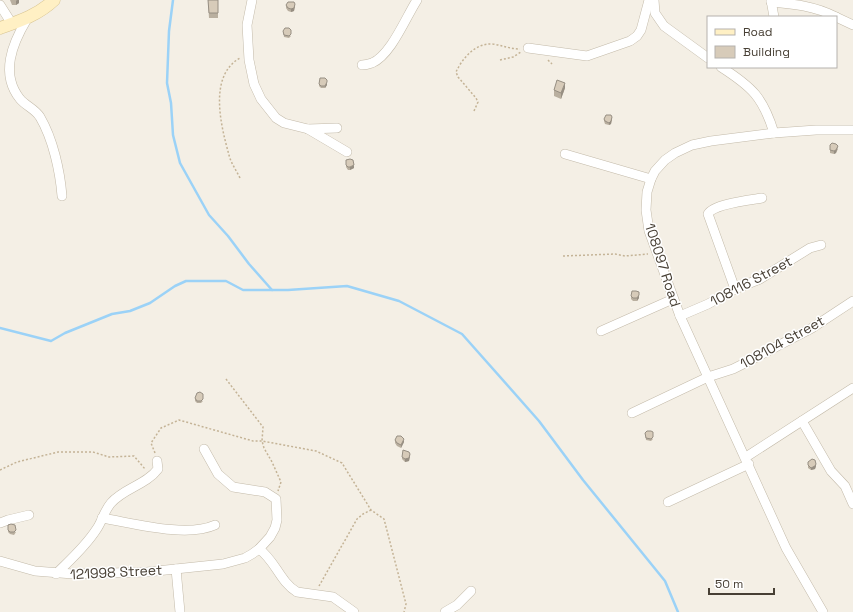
<svg xmlns="http://www.w3.org/2000/svg" width="853" height="612" font-family="'Space Grotesk',sans-serif">
  <style>
    .lines { fill: none; stroke-linecap: round; stroke-linejoin: round }
    .stream { stroke: #9bd2f7; stroke-width: 2.5 }
    .street-casing { stroke: #c3baa9; stroke-width: 10 }
    .secondary-casing { stroke: #d8c490; stroke-width: 13 }
    .path { stroke: #c4b396; stroke-width: 1.5; stroke-dasharray: 2 2; stroke-linecap: butt }
    .street { stroke: #fff; stroke-width: 9 }
    .secondary { stroke: #fff0c4; stroke-width: 12 }
    .wall { fill: #b9af9f }
    .shaded-wall { fill: #968e82 }
    .building { fill: #d7cbb9; stroke: #968e82 }
    .labels { text-anchor: middle; dominant-baseline: central; stroke-width: 3; stroke-linejoin: round; paint-order: stroke }
    .street-label { font-size: 14px; fill: #473f34; stroke: #fff }
  </style>
  <rect width="100%" height="100%" fill="#f4efe5"/>
  <g class="lines">
    <g class="stream">
      <path d="M173,0L169,31L167,83L171,103L173,135L180,163L209,215L228,236L249,264L272,290"/>
      <path d="M0,328L51,341L65,333L112,314L130,311L150,303L175,286L186,281H226L243,290H288L347,286L399,301L462,334L539,421L583,480L665,581L678,612"/>
    </g>
    <g class="street-casing">
      <g id="street">
        <path d="M252,0L247,25L249,60L254,84L261,99L276,118L284,123L308,129L347,152"/>
        <path d="M654,0L655,13L664,26L708,58"/>
        <path d="M771,0L774,17"/>
        <path d="M771,2C794,4 815,6 836,17"/>
        <path d="M0,5L12,24"/>
        <path d="M836,17L853,25"/>
        <path d="M27,19C12,44 0,74 20,99C26,106 35,109 40,117C53,139 60,171 62,196"/>
        <path d="M528,48L587,56L630,41L637,36L641,30L649,0"/>
        <path d="M362,65C365,65 369,64 372,63C391,55 406,17 417,0"/>
        <path d="M721,67C752,87 763,97 774,133"/>
        <path d="M308,129L337,128"/>
        <path d="M565,154L651,179"/>
        <path d="M735,289L708,214C713,204 750,200 762,198"/>
        <path d="M680,316L708,304L735,289L760,279L810,248L821,245"/>
        <path d="M601,331L673,299"/>
        <path d="M632,413L708,377L733,369L751,360L812,328L853,301"/>
        <path d="M802,421L831,471L845,486L853,504"/>
        <path d="M746,457L853,388"/>
        <path d="M668,502L749,464"/>
        <path d="M102,518C133,523 186,538 215,525"/>
        <path d="M0,523L8,520L29,515"/>
        <path d="M259,549C275,560 280,582 297,592L333,597L354,612"/>
        <path d="M0,561L35,571L73,574L147,572L223,564L245,558L252,554L259,549L270,537L275,528L277,520L276,499L265,492L233,487L218,474L204,449"/>
        <path d="M176,569L180,612"/>
        <path d="M56,574C70,560 85,547 96,530C102,522 104,511 111,503C124,488 146,485 158,469L157,461"/>
        <path d="M445,612L457,605L471,591"/>
        <path d="M823,612L786,548L680,316L649,231L646,210L647,192L651,179L655,171L665,160L675,153L692,145L711,141L774,133L816,130H853"/>
      </g>
    </g>
    <g class="secondary-casing">
      <path id="secondary" d="M0,28C20,21 38,15 54,0"/>
    </g>
    <g class="path">
      <path d="M500,60L513,57L521,52"/>
      <path d="M548,60L552,64"/>
      <path d="M474,111L478,102L476,98L458,77L456,72C462,59 475,43 492,44C502,45 510,49 520,49"/>
      <path d="M240,178C236,170 231,163 229,155C221,126 208,76 240,58"/>
      <path d="M563,256L615,254L625,256L648,254"/>
      <path d="M226,379L263,427L262,441L264,448L272,462L281,482L278,491"/>
      <path d="M155,453L151,443L161,428L179,420L253,441H262L316,451L342,463L371,510L384,519L406,604L404,612"/>
      <path d="M0,470L17,462L58,452H93L109,457L134,456L145,469"/>
      <path d="M319,586L357,519L363,514L371,510"/>
    </g>
    <use href="#street" class="street"/>
    <use href="#secondary" class="secondary"/>
  </g>
  <g class="wall">
    <path d="M10,0H19V3L16,5H12Z"/>
    <path d="M208,0H218V18H209Z"/>
    <path d="M286,5L295,7L294,11L291,12L288,11L286,8Z"/>
    <path d="M283,31L291,36L289,38L284,37Z"/>
    <path d="M319,84L327,85L325,88H321L319,86Z"/>
    <path d="M565,88L561,99L554,96V90Z"/>
    <path d="M604,119L612,120L611,124L609,125L605,124L604,121Z"/>
    <path d="M830,145L838,149L836,153L834,154L830,153Z"/>
    <path d="M346,165L354,168L350,170H348L346,167Z"/>
    <path d="M631,296L639,298L637,301H633L631,299Z"/>
    <path d="M195,398L203,401L201,403H197L195,401Z"/>
    <path d="M645,433L653,439L651,441L646,440Z"/>
    <path d="M395,440L404,442L401,448L397,446L395,443Z"/>
    <path d="M402,457H410L409,461L405,462L402,459Z"/>
    <path d="M808,462L816,466L815,469L811,470L808,468Z"/>
    <path d="M8,530L16,532L14,535L10,534L8,532Z"/>
  </g>
  <g class="shaded-wall">
    <path d="M17,0H19V3L16,5V1Z"/>
    <path d="M295,4L294,11L291,12V9Z"/>
    <path d="M327,82V85L325,88V86Z"/>
    <path d="M565,83V88L561,99V93Z"/>
    <path d="M612,117L611,124L609,125V123Z"/>
    <path d="M838,146L836,153L834,154V151Z"/>
    <path d="M354,165V168L350,170V167Z"/>
    <path d="M639,295V298L637,301V298Z"/>
    <path d="M404,439V442L401,448V445Z"/>
    <path d="M410,454L409,461L405,462V459Z"/>
    <path d="M816,464V466L815,469L811,470V468Z"/>
  </g>
  <g class="building">
    <path d="M208,0H218V13H209Z"/>
    <path d="M288,2H294L295,4L294,8L291,9L288,8L286,5Z"/>
    <path d="M285,28H289L291,30V34L289,36L284,35L283,31Z"/>
    <path d="M320,78H325L327,80V82L325,86H321L319,84Z"/>
    <path d="M557,80L565,83L561,93L554,90Z"/>
    <path d="M606,115H611L612,117L611,121L609,123L605,121L604,119Z"/>
    <path d="M832,143L836,144L838,146L836,150L834,151L830,150V145Z"/>
    <path d="M350,159L353,160L354,165L350,167H348L346,165V160Z"/>
    <path d="M632,291H636L639,292V295L637,298H633L631,296Z"/>
    <path d="M200,392L203,394V399L201,401H197L195,398L197,393Z"/>
    <path d="M647,431H651L653,432V437L651,439L646,438L645,433Z"/>
    <path d="M397,436H401L404,439L401,445L397,443L395,440Z"/>
    <path d="M403,450L409,452L410,454L409,458L405,459L402,457Z"/>
    <path d="M812,459L815,460L816,464L815,466L811,468L808,465V462Z"/>
    <path d="M11,524L15,525L16,530L14,532H10L8,530V525Z"/>
  </g>
  <g class="labels">
    <g class="street-label">
      <text transform="translate(663 265) rotate(72)">108097 Road</text>
      <text transform="translate(751 281) rotate(-28)">108116 Street</text>
      <text transform="translate(782 342) rotate(-29)">108104 Street</text>
      <text transform="translate(116 572) rotate(-3)">121998 Street</text>
    </g>
  </g>
  <rect x="707" y="16" width="130" height="52" fill="#ffffff" stroke="#b5b2ae"/>
  <rect x="715" y="29" width="20" height="6" fill="#fff0c4" stroke="#b5b2ae"/>
  <text x="743" y="36" font-size="12" fill="#473f34">Road</text>
  <rect x="715" y="46" width="20" height="12" fill="#d7cbb9" stroke="#b5b2ae"/>
  <text x="743" y="56" font-size="12" fill="#473f34">Building</text>
  <path d="M709 588v6h65v-6" fill="none" stroke="#473f34" stroke-width="2"/>
  <text x="715" y="588" font-size="12" fill="#473f34" stroke="#ffffff" stroke-width="3" paint-order="stroke">50 m</text>
</svg>
